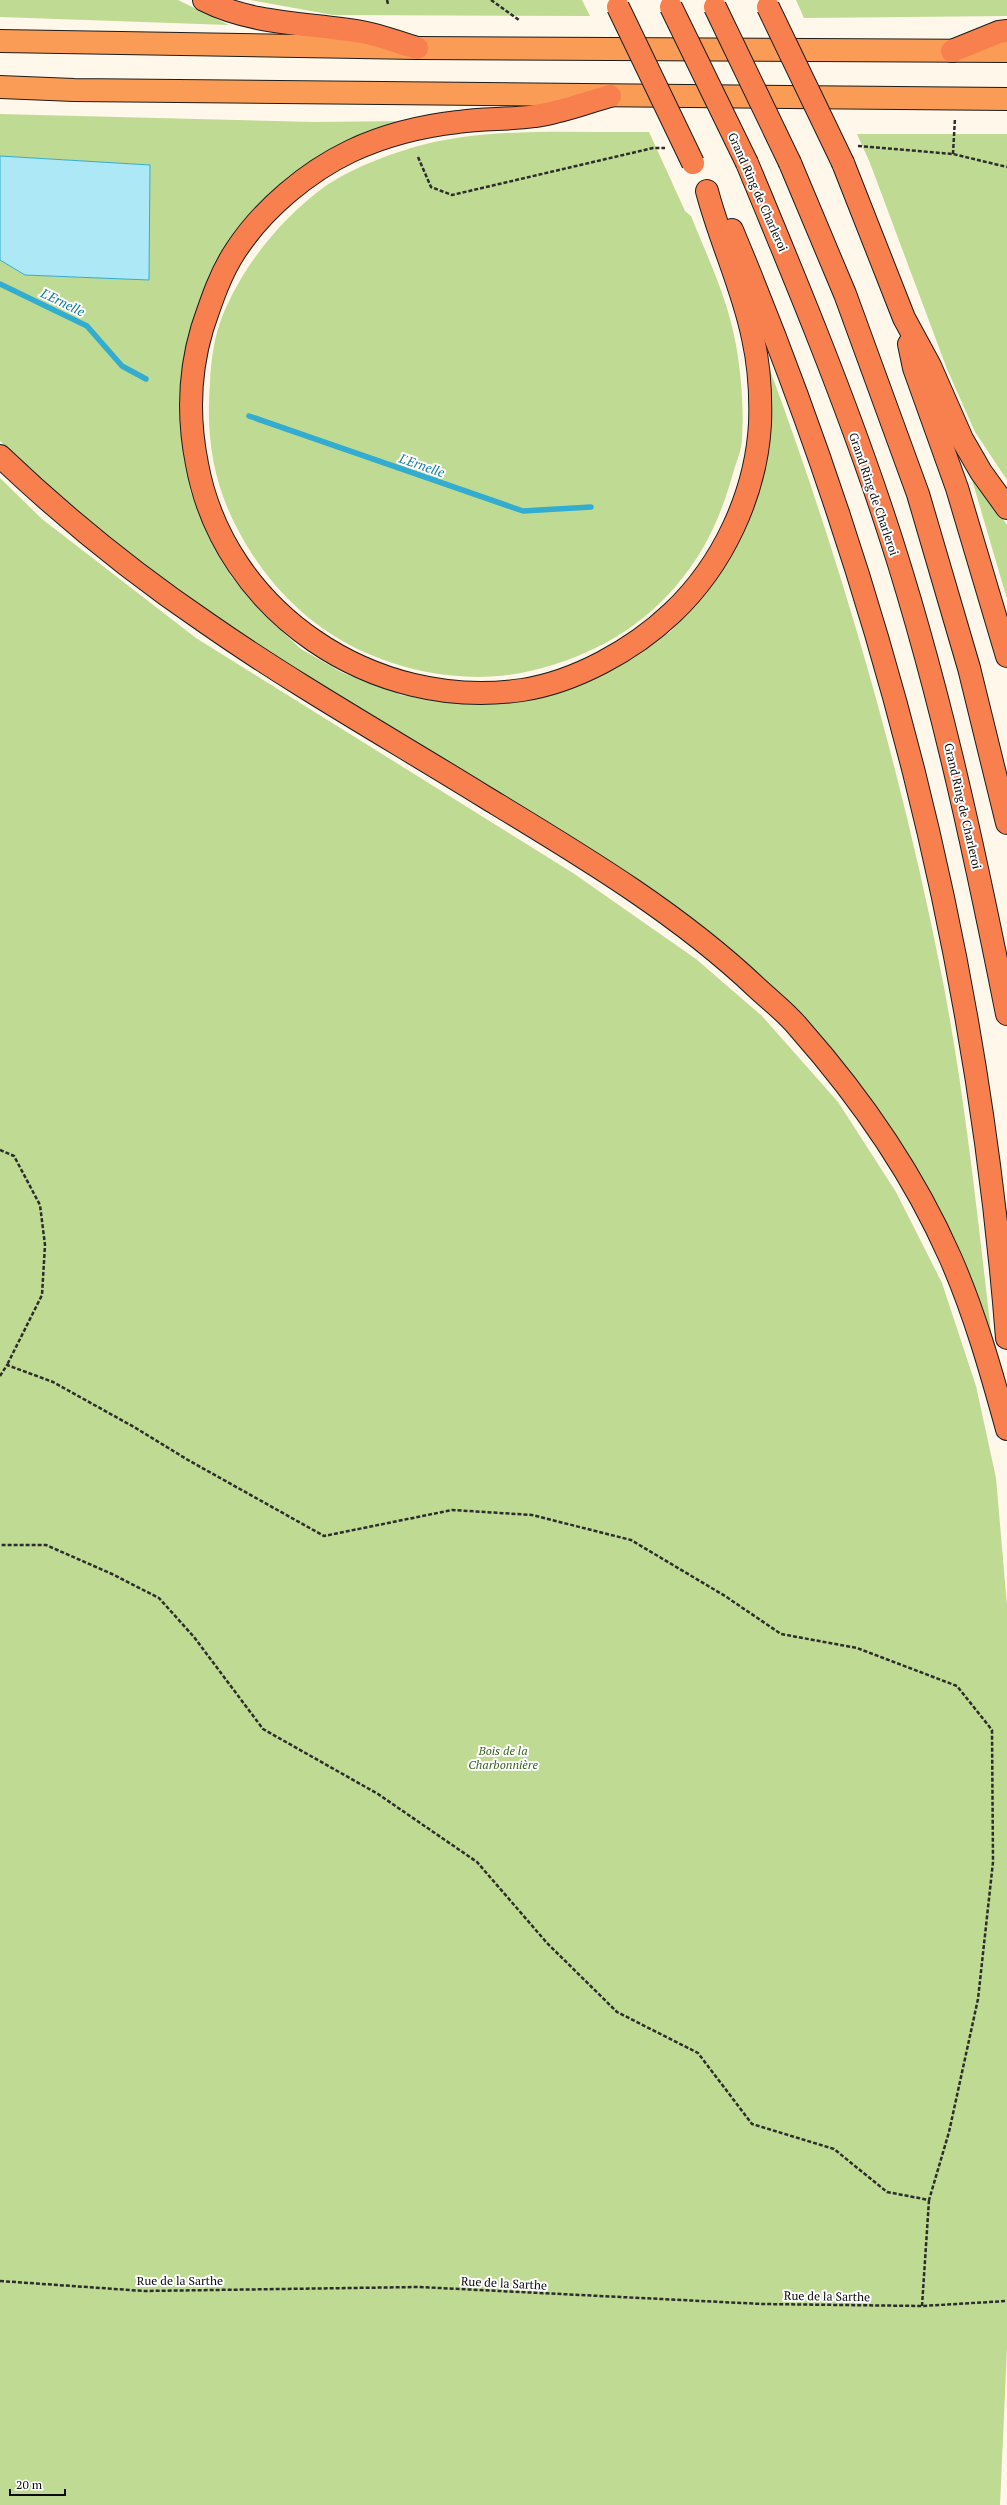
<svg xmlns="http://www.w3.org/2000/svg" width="1007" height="2505" font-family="'PT Serif',serif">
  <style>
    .forest { fill: #bfda92 }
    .water { fill: #ade8f7; stroke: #32acd0 }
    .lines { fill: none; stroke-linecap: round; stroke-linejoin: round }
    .stream { stroke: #32acd0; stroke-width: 5.5 }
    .trunk-casing { stroke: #1c1c1c; stroke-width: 24 }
    .motorway-casing { stroke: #1c1c1c; stroke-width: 24 }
    .path { stroke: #2d2d2d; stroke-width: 2.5; stroke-dasharray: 4 2; stroke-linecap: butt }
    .trunk { stroke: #fa9c55; stroke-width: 22 }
    .motorway { stroke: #f87f4e; stroke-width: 22 }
    .motorway-bridge-casing { stroke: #1c1c1c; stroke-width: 24; stroke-linecap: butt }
    .motorway-bridge { stroke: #f87f4e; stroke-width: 22 }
    .labels { text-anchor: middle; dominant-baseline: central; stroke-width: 4; stroke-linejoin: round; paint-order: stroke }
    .street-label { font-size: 12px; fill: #0b0b0b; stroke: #fff }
    .park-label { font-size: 12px; font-style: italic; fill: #36631b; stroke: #fff }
    .water-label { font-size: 13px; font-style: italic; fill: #13799e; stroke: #fff }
  </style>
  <rect width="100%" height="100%" fill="#fff7e9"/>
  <g class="forest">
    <path d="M0,0H178L229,25L0,17Z"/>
    <path d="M250,0H582L590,16L333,15Z"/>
    <path d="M796,0H1007V16L804,18Z"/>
    <path d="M0,114L314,122L407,121L303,170L193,324L182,375V429L190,490L210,541L231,576L262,613L301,649L343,673L401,695L455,703H503L546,695L586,682L631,660L671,631L704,595L769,416L770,370C844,571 903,776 944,987C966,1103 978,1222 992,1340L964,1270L775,992L225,625C146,569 68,511 0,441V260L25,275L149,280L150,165L0,156Z"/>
    <path d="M649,132L685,211L691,216C707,256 727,297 735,340C741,371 744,406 742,438C742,449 737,460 734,470C721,516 707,549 676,586C636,633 581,661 521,673C473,682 421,675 376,657C324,637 282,600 252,554C216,498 205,447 210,382C211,361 214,337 222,317C241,270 275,226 315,194C342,172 379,158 411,148C487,126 570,133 649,132Z"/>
    <path d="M857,134H1007V480L975,432L947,369L870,163Z"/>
    <path d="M970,473L1007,525V599Z"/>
    <path d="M0,478L42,519L196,638L573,873L696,959L762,1016L838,1102L896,1192L942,1283L976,1386L996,1478L1007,1606V2348L1000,2505H0Z"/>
  </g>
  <path class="water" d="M0,156L150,165L149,280L25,275L0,260Z"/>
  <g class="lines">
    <g class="stream">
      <path d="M0,284L87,326L122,366L146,379"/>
      <path d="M249,416L523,511L591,507"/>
    </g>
    <g class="trunk-casing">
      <g id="trunk">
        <path d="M0,41L417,48L1007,51"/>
        <path d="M0,87L74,90L1007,99"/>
      </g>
    </g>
    <g class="motorway-casing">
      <g id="motorway">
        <path d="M204,0C253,25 309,23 362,32C380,35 399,43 417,48"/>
        <path d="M952,51L999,32L1007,31"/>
        <path d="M610,96C585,103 560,113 535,116C510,120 484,118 458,122C422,126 385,135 351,151C307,172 263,209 236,250C220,274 211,302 202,329C189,373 188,419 197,464C224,612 374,712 522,690C575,682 633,650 672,613C723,565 756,494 760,424C761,397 759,365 753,338C743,288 720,241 707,191"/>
        <path d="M747,163C794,276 841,389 880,505C936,671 973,843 1007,1014"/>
        <path d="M790,163L845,294L918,494L969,668L1007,823"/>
        <path d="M843,163L904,318L930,366L962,439L981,472L1007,508"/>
        <path d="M732,230C881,587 977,952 1007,1338"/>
        <path d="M909,344L914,368L957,488L1007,656"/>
        <path d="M0,456C65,518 134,574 208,624C297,686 393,740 485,797C579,854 677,912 757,988C771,1001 787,1013 799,1028C860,1097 913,1173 950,1257C974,1311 991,1371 1007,1429"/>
      </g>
    </g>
    <g class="path">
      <path d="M387,0L388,4"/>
      <path d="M491,0L519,20"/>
      <path d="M858,146L953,154L1007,167"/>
      <path d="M953,154L955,118"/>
      <path d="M418,157L431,187L452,195L653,148H665"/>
      <path d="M0,1150L14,1156L40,1205L45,1245L42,1295L7,1365"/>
      <path d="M0,1376L7,1365L53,1382L134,1427L188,1460L324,1536L452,1510L532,1515L631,1540L725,1596L781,1634L857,1648L957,1686L992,1730L993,1862L978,1999L949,2132L929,2200L887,2192L834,2149L752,2124L698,2053L617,2012L547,1943L477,1862L378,1794L263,1729L194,1637L159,1598L112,1574L46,1545H0"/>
      <path d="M0,2281L144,2291L419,2287L762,2304L922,2306L1007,2301"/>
      <path d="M922,2306L929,2200"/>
    </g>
    <use href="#trunk" class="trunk"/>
    <use href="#motorway" class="motorway"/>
    <g class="motorway-bridge-casing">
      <g id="motorway-bridge">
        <path d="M618,7L693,163"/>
        <path d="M671,7L747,163"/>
        <path d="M715,7L790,163"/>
        <path d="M768,7L843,163"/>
      </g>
    </g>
    <use href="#motorway-bridge" class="motorway-bridge"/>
  </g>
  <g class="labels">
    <g class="street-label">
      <text transform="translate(758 192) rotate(66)">Grand Ring de Charleroi</text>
      <text transform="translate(874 494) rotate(71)">Grand Ring de Charleroi</text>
      <text transform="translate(963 806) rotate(77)">Grand Ring de Charleroi</text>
      <text x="180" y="2280">Rue de la Sarthe</text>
      <text transform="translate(504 2283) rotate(3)">Rue de la Sarthe</text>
      <text transform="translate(827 2296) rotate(1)">Rue de la Sarthe</text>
    </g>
    <g class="park-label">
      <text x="503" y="1750">Bois de la<tspan x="503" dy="14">Charbonnière</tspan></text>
    </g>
    <g class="water-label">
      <text transform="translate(63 302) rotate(26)">L'Ernelle</text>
      <text transform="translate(422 465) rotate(19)">L'Ernelle</text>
    </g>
  </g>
  <path d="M10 2489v6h55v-6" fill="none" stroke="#0b0b0b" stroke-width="2"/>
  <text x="16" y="2489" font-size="12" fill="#0b0b0b" stroke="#ffffff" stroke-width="3" paint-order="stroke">20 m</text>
</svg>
